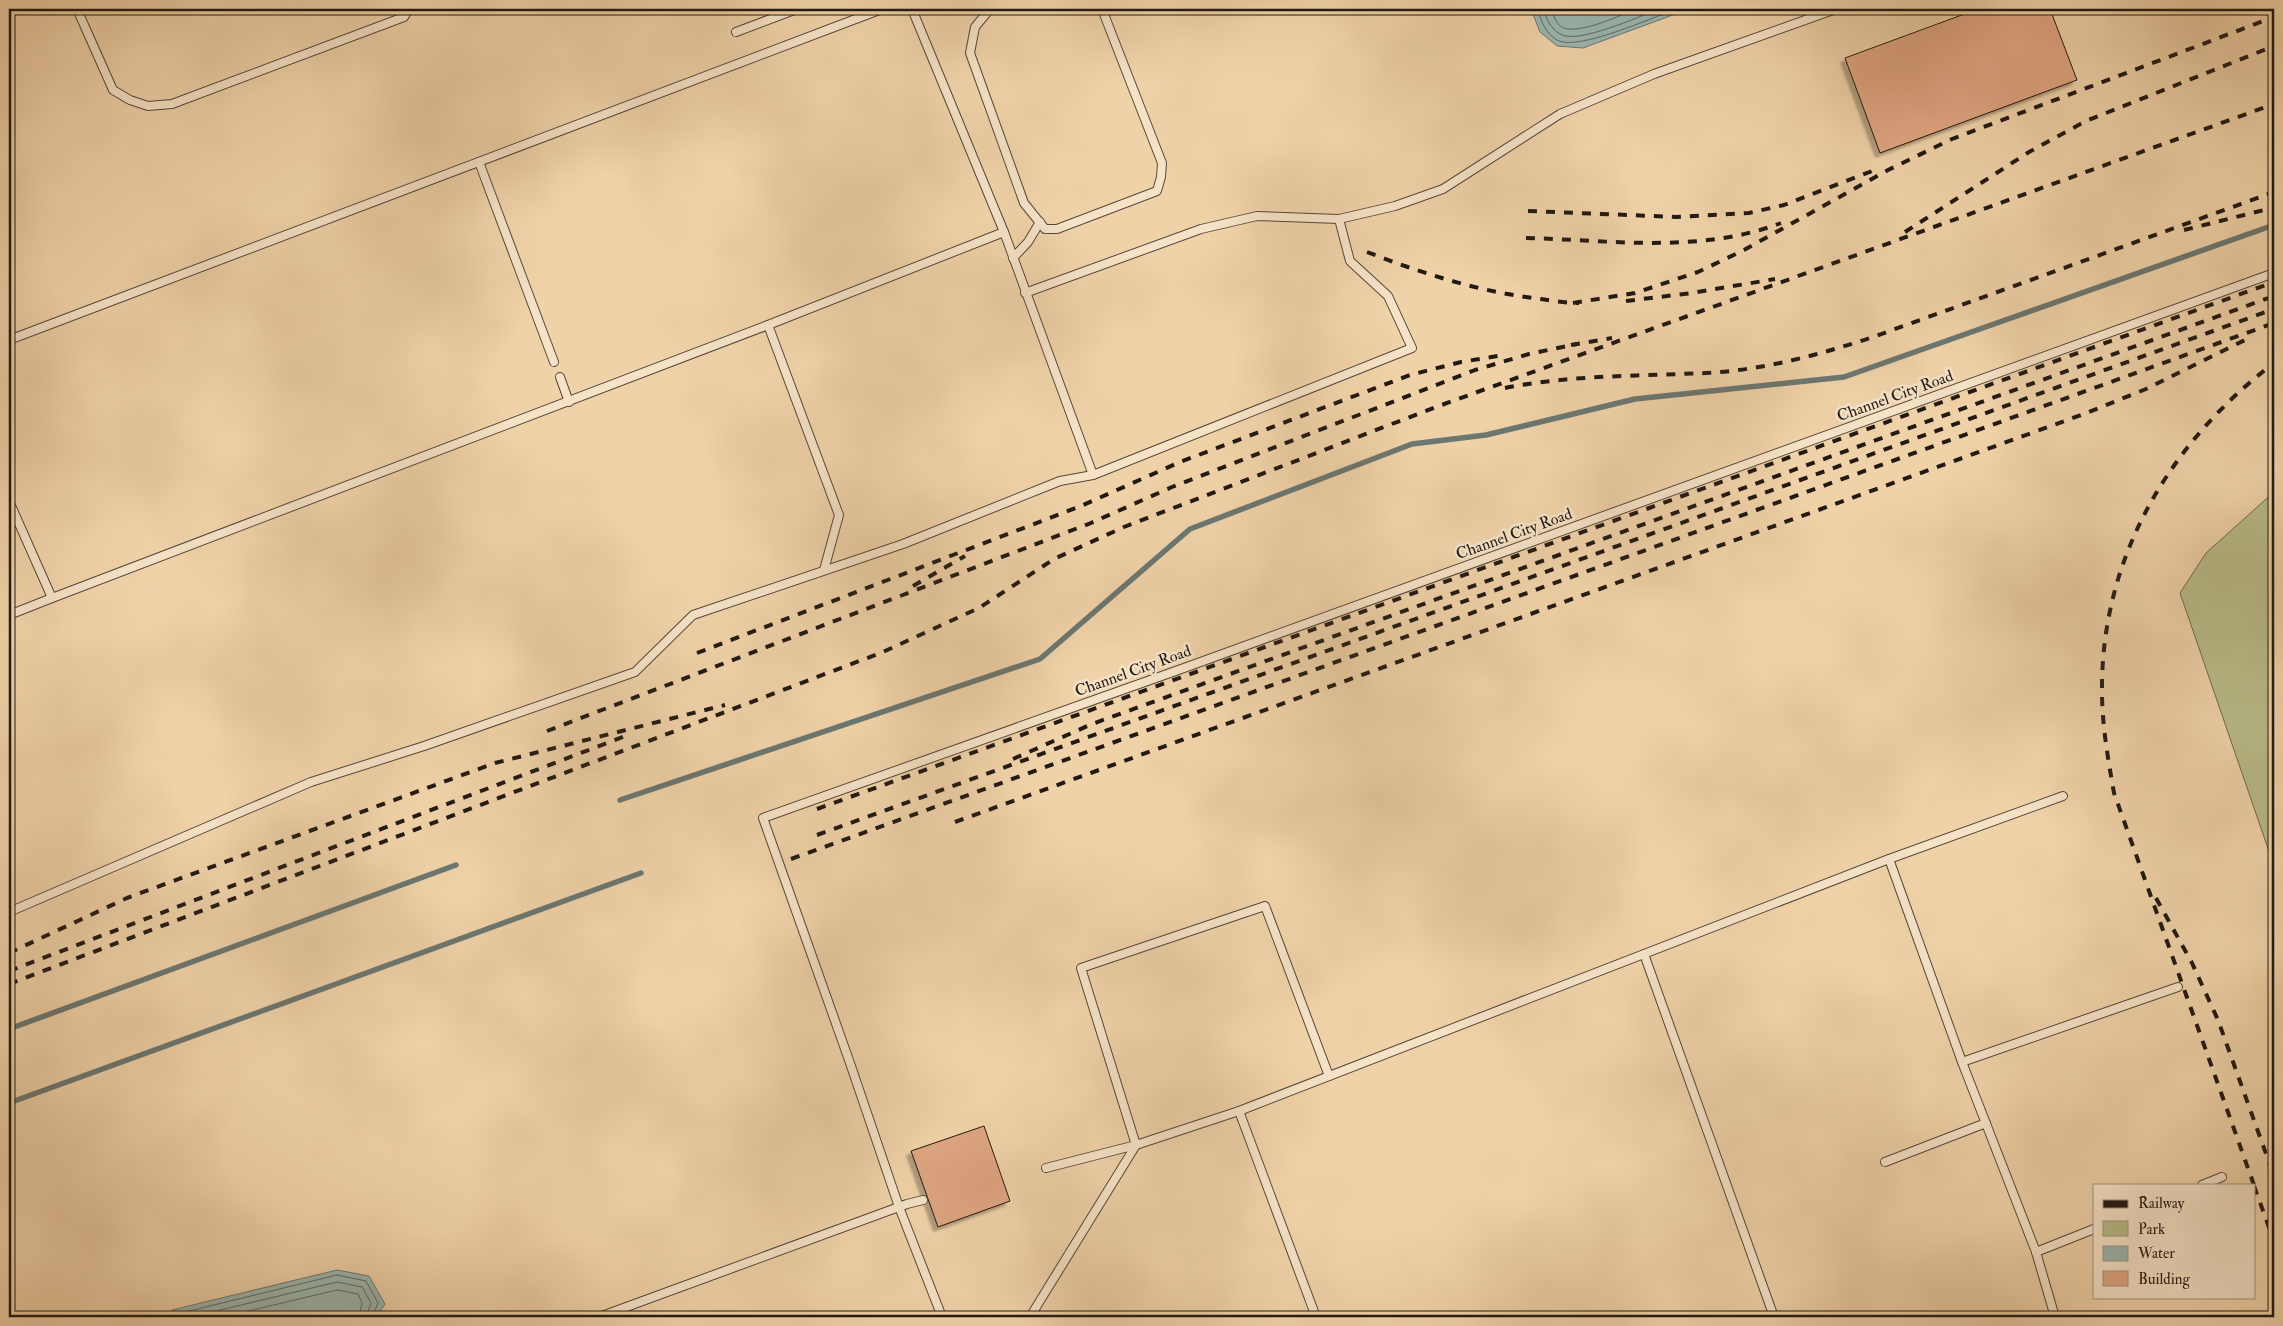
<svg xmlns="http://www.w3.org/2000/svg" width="2283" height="1326" font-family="'IM FELL Double Pica',serif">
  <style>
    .green { fill: #b8bc89; stroke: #6d6a4e }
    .water { fill: #9bb6b0; stroke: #6b7771 }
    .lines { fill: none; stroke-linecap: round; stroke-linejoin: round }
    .shore { stroke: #5e6861; stroke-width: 1 }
    .stream { stroke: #6b7771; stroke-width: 5.5 }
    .building { fill: #dfa582; stroke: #221912; filter: url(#shadow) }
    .lane-casing { stroke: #564738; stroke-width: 10 }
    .lane { stroke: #f5e2c7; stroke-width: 8 }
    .rail { stroke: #221912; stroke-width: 4; stroke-dasharray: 9 9; stroke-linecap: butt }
    .labels { text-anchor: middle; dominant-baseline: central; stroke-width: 5; stroke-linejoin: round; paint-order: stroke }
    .street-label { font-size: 16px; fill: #221912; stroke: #f5e2c7 }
  </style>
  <defs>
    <filter id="shadow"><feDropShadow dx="-4.5" dy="4.5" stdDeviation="1" flood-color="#0004"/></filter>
  </defs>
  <rect width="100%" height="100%" fill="#f0d2a9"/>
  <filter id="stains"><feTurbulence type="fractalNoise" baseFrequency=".004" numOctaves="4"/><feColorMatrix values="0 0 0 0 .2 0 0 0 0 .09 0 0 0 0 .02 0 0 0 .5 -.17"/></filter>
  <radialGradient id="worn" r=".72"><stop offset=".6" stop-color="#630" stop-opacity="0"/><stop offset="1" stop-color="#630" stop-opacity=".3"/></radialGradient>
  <path class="green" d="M2274,492V866L2180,593L2206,553Z"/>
  <g class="water">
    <path d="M1531,9H1689L1583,48L1557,46L1540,32Z"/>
    <path d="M337,1270L369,1276L385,1304L376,1317H175L172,1310Z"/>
  </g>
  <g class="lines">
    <g class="shore">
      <path d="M1537,9C1542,22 1545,33 1557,40C1576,52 1654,17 1676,9"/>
      <path d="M1543,9C1547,19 1550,28 1560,34C1577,45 1640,16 1659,9"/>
      <path d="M1551,9C1554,16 1556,25 1564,28C1581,34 1621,15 1637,9"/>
      <path d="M179,1317L181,1313L337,1275L366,1281L378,1303L372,1317"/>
      <path d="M191,1317L337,1282L362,1287L371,1303L366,1317"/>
      <path d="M223,1317L337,1290L358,1294L362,1303L359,1317"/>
    </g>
    <g class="stream">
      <path d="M620,800L1040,659L1190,529L1412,444L1486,435L1635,399L1844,377L2274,225"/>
      <path d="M9,1029L456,865"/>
      <path d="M9,1103L641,873"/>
    </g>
  </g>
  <g class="building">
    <path d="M1978,9H2050L2077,80L1880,153L1845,58Z"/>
    <path d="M984,1126L1010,1201L938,1227L911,1151Z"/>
  </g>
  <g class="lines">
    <g class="lane-casing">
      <g id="lane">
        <path d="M77,9L113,90L130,100L148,106L172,104L404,17L409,9"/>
        <path d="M912,9L1004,232L1093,475"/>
        <path d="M990,9L975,27L970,53L1024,203L1045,229H1057L1157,191L1161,177L1162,163L1102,9"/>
        <path d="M736,32L797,9"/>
        <path d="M479,162L554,362"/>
        <path d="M1013,258L1028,242L1040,222"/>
        <path d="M1025,293L1201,229L1257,216L1339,219"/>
        <path d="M9,340L882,9"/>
        <path d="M560,377L569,402"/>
        <path d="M9,501L52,598L768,325"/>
        <path d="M824,570L839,515L768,325L1004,232"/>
        <path d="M9,615L52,598"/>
        <path d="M1889,859L1962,1062L2036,1252L2055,1317"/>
        <path d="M9,912L311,782L424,746L635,672L693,615L903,544L1060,481L1093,475L1412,348L1388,296L1350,261L1339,219L1395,206L1443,189L1560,114L1654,74L1836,9"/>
        <path d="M1644,954L1774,1317"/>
        <path d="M1962,1062L2178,987"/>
        <path d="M1239,1111L1316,1317"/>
        <path d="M1885,1162L1986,1123"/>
        <path d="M1046,1168L1136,1145L1239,1111L1889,859L2063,796"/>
        <path d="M2202,1185L2222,1177"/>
        <path d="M2036,1252L2094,1229"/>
        <path d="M599,1317L907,1204L923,1200"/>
        <path d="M942,1317L899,1207L850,1063L763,818L1184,668L2274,273"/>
        <path d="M1030,1317L1136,1145L1081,968L1265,906L1329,1076"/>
      </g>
    </g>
    <use href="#lane" class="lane"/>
    <g class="rail">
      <path d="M1528,211L1677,217L1749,213L1784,205L1880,168"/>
      <path d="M2184,230L2264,210"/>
      <path d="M1905,232L2029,152L2086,121L2274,46"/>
      <path d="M1526,238C1611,240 1700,254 1781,223"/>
      <path d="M1367,252C1424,274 1480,292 1541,299C1553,301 1566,303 1579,303"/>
      <path d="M1626,301L1692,293L1775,279"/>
      <path d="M1573,303L1635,293L1698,272L1744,250L1888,170L1952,139L2274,17"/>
      <path d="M1571,345L1612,338"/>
      <path d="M1505,388C1570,375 1639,376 1706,373C1763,370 1819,355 1873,337L2274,192"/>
      <path d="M913,586L965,556"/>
      <path d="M697,653L1081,506L1180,462L1410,375L1461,362L1504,355"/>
      <path d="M547,731L1091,523L1172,487L1475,370L1529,354L1577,344"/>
      <path d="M1013,759L1092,724L2274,296"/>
      <path d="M817,809L2274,282"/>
      <path d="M955,822L2084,414L2146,389L2247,339"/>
      <path d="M817,835L2274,309"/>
      <path d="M791,859L2274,323"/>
      <path d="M2156,898L2192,963L2218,1020L2274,1176"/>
      <path d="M9,953L127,898L495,763L725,705"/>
      <path d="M9,971L628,735"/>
      <path d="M9,984L883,652L979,608L1054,559L1124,527L1436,407L2274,104"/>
      <path d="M2254,1185L2114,793C2108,759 2102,725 2102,691C2101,557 2170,442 2274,363"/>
      <path d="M2254,1186L2274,1241"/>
    </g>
  </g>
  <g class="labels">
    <g class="street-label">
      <text transform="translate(1895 396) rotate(-20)">Channel City Road</text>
      <text transform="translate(1514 534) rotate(-20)">Channel City Road</text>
      <text transform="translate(1133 671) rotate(-20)">Channel City Road</text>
    </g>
  </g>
  <rect width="2283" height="1326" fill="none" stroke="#f0d2a9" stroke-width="30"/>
  <rect x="10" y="10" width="2263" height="1306" fill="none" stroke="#221912" stroke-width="2.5"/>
  <rect x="15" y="15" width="2253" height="1296" fill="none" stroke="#221912"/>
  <rect x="2093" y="1184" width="162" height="115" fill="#f5e2c7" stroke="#a1927f"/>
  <rect x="2103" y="1200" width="25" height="8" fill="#221912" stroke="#a1927f"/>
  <text x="2138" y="1208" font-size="15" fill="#221912">Railway</text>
  <rect x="2103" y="1221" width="25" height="15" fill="#b8bc89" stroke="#a1927f"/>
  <text x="2138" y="1234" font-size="15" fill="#221912">Park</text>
  <rect x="2103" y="1246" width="25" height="15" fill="#9bb6b0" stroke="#a1927f"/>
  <text x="2138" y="1258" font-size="15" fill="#221912">Water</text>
  <rect x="2103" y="1271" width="25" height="15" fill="#dfa582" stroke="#a1927f"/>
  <text x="2138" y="1284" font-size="15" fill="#221912">Building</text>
  <rect width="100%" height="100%" filter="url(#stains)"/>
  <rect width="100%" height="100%" fill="url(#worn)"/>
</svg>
